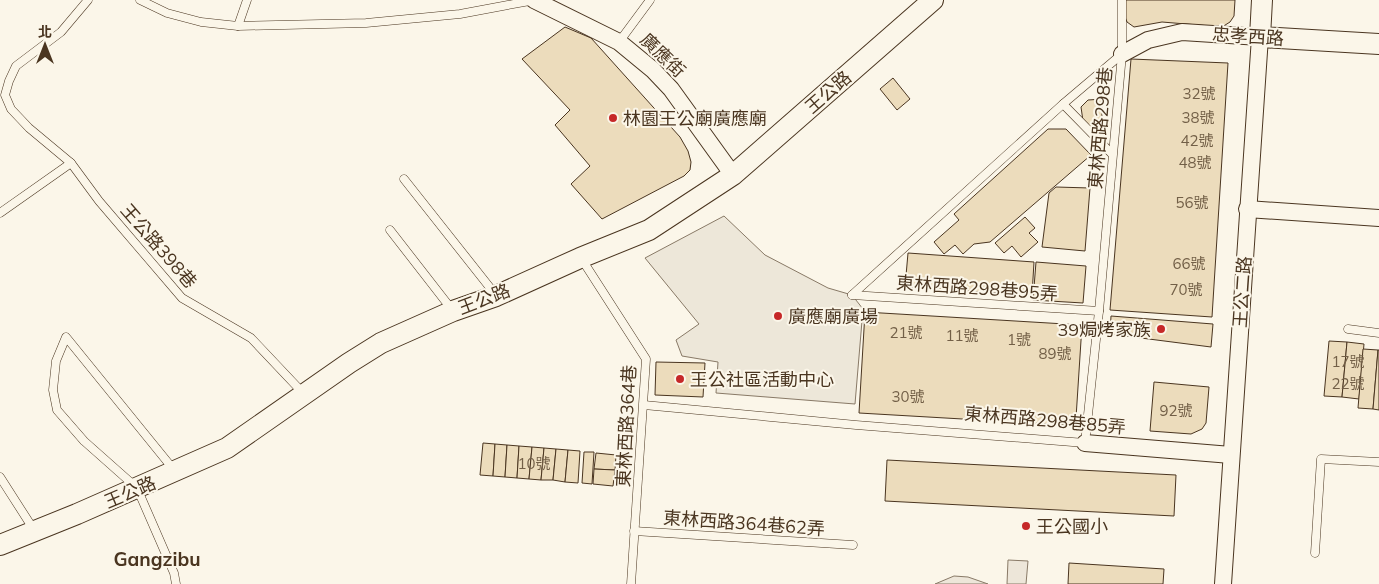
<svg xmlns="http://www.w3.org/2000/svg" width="1379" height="584" font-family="Mulish,'Noto Sans TC',sans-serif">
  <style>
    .green { fill: #ede6d9; stroke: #887966 }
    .parking { fill: #ede7d9; stroke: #887966 }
    .building { fill: #ecdcbc; stroke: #4a3520 }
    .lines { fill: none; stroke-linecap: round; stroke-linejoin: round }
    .service-casing { stroke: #4a3520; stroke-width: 9 }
    .minor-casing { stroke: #4a3520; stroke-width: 18 }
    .tertiary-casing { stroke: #4a3520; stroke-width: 22 }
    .service { stroke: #fbf6e9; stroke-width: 8 }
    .minor { stroke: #fbf6e9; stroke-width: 16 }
    .tertiary { stroke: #fbf6e9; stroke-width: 20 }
    .poi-dot { fill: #c62828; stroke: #fbf6e9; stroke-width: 2 }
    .labels { text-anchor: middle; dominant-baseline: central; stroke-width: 4; stroke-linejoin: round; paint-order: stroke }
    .number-label { font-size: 15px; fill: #725f47 }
    .street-label { font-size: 18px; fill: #4a3520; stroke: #fbf6e9 }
    .poi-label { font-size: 18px; fill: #4a3520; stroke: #fbf6e9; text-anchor: start }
    .neighbourhood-label { font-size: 19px; font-weight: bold; fill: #4a3520; stroke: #fbf6e9 }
  </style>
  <rect width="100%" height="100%" fill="#fbf6e9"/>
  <g class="green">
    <path d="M1008,560L1028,561L1026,584H1007Z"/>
    <path d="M954,576L968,577L988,584H935Z"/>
  </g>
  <path class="parking" d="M724,216L765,255L828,288L852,295L863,309L855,404L716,393L718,362L682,356L676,340L699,324L645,258Z"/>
  <g class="building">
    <path d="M1123,0H1235L1234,16L1230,22L1222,27L1162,22L1134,27L1127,22L1123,12Z"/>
    <path d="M565,27L591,38L680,137L688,151L691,162L690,170L684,176L602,219L571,184L590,166L555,125L570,110L522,59Z"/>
    <path d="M1131,59L1228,63L1212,317L1110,310Z"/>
    <path d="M893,78L910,99L897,110L880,89Z"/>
    <path d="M1103,99L1101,128L1095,134L1083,121L1081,107L1088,100Z"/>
    <path d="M1048,129H1066L1091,155L990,242L974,244L963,254L955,245L944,254L934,242L959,220L954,214Z"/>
    <path d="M1056,187L1090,188L1085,251L1042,247L1049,193Z"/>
    <path d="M1025,217L1035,228L1029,233L1038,242L1021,257L1012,246L1004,253L995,243Z"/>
    <path d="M908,253L1034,262L1032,295L905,287Z"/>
    <path d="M1036,262L1086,266L1083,303L1033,300Z"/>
    <path d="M865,312L1082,325L1076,418L1066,425L859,413Z"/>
    <path d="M1111,316L1213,324L1211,347L1110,334Z"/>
    <path d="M1329,341L1347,342L1342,397L1324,396Z"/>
    <path d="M1347,342L1364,344L1359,399L1342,397Z"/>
    <path d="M1363,349L1378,350L1373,409L1358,408Z"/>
    <path d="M1378,350H1379V410L1373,409Z"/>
    <path d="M656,362L705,363L703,397L655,395Z"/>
    <path d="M1154,382L1209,387L1206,423L1202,429L1191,434L1150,431Z"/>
    <path d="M483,443L495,444L493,476L480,475Z"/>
    <path d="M495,444L507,445L505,477L493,476Z"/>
    <path d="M507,445L519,446L517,478L505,477Z"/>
    <path d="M519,446L532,447L529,479L517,478Z"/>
    <path d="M532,447L544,448L541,480L529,479Z"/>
    <path d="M544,448L556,449L553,480H541Z"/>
    <path d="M556,449L568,450L565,482L553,480Z"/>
    <path d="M568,450L580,451L578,483L565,482Z"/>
    <path d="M584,452H594L592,484L582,483Z"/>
    <path d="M596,453L616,455L615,470L594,469Z"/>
    <path d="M887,460L1176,475L1174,516L885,501Z"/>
    <path d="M594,469L615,470L613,486L593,484Z"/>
    <path d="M1069,563L1164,569L1163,584H1068Z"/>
  </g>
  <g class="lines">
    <g class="service-casing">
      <g id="service">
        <path d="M88,0L61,32L16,66L9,81L5,95L11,109L29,128L71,163L99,201L182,298L251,338L303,393"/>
        <path d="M140,0L167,13L201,22L238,26L366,23L460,14L535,0"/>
        <path d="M238,26L247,0"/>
        <path d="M619,42L650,0"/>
        <path d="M1063,104L1112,154"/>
        <path d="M404,179L495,294"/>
        <path d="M0,213L71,163"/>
        <path d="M390,230L453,311"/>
        <path d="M581,258L646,359L631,584"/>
        <path d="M852,295L1063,104L1122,54"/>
        <path d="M852,295L1099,311"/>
        <path d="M1348,329L1379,333"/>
        <path d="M644,405L856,425L1085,443L1099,311L1122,54V0"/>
        <path d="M174,470L66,337L56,361L53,390L57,410L84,441L137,488L174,573L176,584"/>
        <path d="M0,477L34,530"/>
        <path d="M634,531L853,545"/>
        <path d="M1315,553L1321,459L1379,462"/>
      </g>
    </g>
    <g class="minor-casing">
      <g id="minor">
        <path d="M534,0L619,42L653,70L671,89L733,175"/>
        <path d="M1122,54L1148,40L1182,32L1260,37L1223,584"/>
        <path d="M1247,209L1379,218"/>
        <path d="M1085,443L1231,455"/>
      </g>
    </g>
    <g class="tertiary-casing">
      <g id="tertiary">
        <path d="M1262,0L1260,37L1379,44"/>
        <path d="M0,545L77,514L227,448L349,363L381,343L453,311L496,296L580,258L649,230L733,175L933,0"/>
      </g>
    </g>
    <use href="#service" class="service"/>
    <use href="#minor" class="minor"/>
    <use href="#tertiary" class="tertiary"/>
  </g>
  <g class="poi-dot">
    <circle cx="613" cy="118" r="5"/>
    <circle cx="778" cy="316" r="5"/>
    <circle cx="1161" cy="329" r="5"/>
    <circle cx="680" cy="379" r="5"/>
    <circle cx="1026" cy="526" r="5"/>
  </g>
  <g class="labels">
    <g class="number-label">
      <text x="1199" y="93">32號</text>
      <text x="1198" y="117">38號</text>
      <text x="1197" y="140">42號</text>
      <text x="1195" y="162">48號</text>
      <text x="1192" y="202">56號</text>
      <text x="1189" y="263">66號</text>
      <text x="1186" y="289">70號</text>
      <text x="906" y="332">21號</text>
      <text x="962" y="335">11號</text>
      <text x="1019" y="339">1號</text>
      <text x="1055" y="353">89號</text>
      <text x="1348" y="361">17號</text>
      <text x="1348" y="383">22號</text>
      <text x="908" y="396">30號</text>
      <text x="1176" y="410">92號</text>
      <text x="534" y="463">10號</text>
    </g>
    <g class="street-label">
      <text transform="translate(1248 36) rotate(4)">忠孝西路</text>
      <text transform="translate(663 55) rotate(44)">廣應街</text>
      <text transform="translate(828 92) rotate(-41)">王公路</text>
      <text transform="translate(1100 128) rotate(-85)">東林西路298巷</text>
      <text transform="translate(159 246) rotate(49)">王公路398巷</text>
      <text transform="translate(977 288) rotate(4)">東林西路298巷95弄</text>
      <text transform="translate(1242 292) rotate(-86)">王公二路</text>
      <text transform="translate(484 299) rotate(-21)">王公路</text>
      <text transform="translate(1045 420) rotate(5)">東林西路298巷85弄</text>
      <text transform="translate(626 426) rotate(-87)">東林西路364巷</text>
      <text transform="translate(130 492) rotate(-23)">王公路</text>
      <text transform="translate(744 523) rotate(4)">東林西路364巷62弄</text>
    </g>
    <g class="poi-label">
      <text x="623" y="118">林園王公廟廣應廟</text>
      <text x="788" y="316">廣應廟廣場</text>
      <text x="1151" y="329" text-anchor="end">39焗烤家族</text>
      <text x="690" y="379">王公社區活動中心</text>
      <text x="1036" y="526">王公國小</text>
    </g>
    <g class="neighbourhood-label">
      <text x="157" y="559">Gangzibu</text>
    </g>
  </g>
  <g transform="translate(45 45)" stroke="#fbf6e9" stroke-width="4" paint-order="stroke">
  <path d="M0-4L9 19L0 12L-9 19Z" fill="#4a3520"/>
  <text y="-8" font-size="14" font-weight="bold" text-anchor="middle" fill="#4a3520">北</text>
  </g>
</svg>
